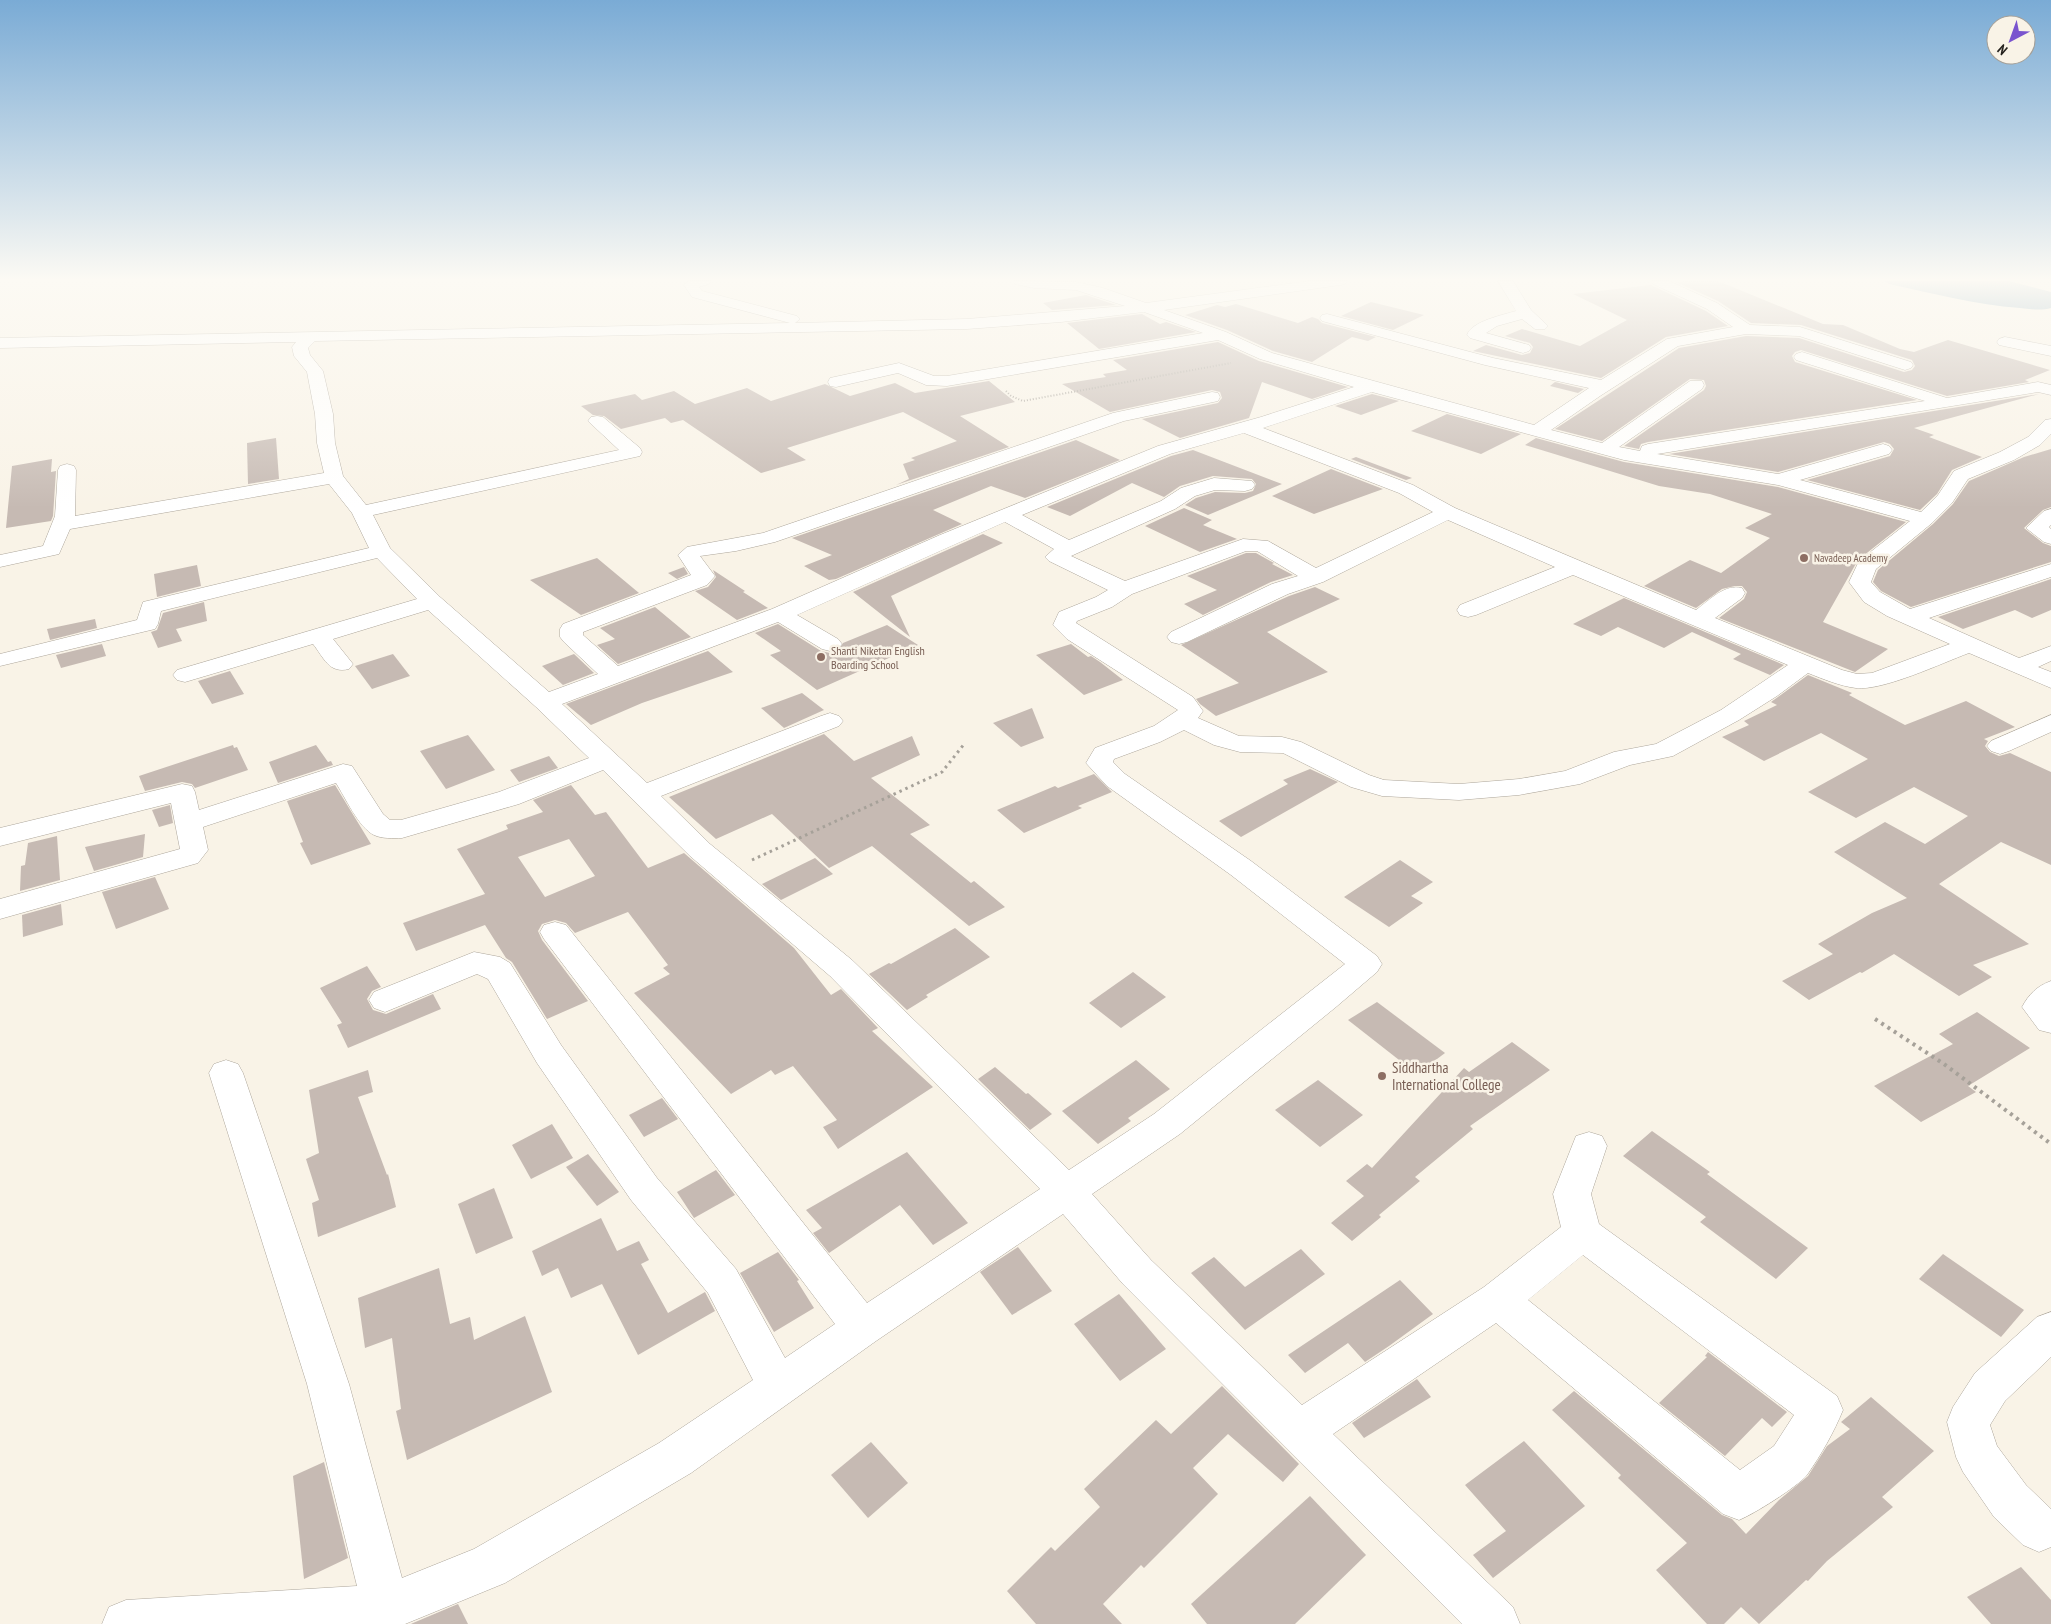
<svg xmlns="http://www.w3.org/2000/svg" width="2051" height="1624" font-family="'PT Sans Narrow',sans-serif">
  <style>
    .water { fill: #769eb8 }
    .building { fill: #c6bab3; fill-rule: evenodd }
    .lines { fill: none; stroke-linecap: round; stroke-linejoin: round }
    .minor-casing { stroke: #ada69b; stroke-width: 1 }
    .path-far2 { stroke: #a6a199; stroke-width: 2; stroke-dasharray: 1 2; stroke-linecap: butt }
    .path-far1 { stroke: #a6a199; stroke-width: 3; stroke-dasharray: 2.5 4; stroke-linecap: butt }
    .path { stroke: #a6a199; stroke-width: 4; stroke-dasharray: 3 4.5; stroke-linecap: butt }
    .minor { fill: #fff; fill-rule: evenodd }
    .education-dot { fill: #8d6e63; stroke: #f9f3e7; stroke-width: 2 }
    .labels { text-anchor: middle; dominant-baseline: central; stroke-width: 5; stroke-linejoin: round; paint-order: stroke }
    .far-education-label { font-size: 11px; fill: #785e54; stroke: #f9f3e7; text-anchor: start }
    .education-label { font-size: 12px; fill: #785e54; stroke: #f9f3e7; text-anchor: start }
    .near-education-label { font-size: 15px; fill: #785e54; stroke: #f9f3e7; text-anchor: start }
  </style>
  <rect width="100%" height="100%" fill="#f9f3e7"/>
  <path class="water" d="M1885,281H2009L2051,292V308C2041,311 2030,309 2020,308C1976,305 1932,293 1889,284Z"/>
  <g class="building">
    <path d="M1685,281H1718L1823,324L1843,325L1900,349L1914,352L1948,340L2050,370L2025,380L2029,382L1947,396L1801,350L1795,352L1792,356L1795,362L1917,400L1648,442L1641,444L1639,449L1624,446L1704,390L1706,386L1704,380L1690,379L1602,441L1555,429L1679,348L1746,336L1799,338L1904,372L1912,370L1915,366L1912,360L1801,325L1751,323L1718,301L1676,282Z"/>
    <path d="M1651,285L1706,311L1728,326L1666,337L1601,378L1473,351L1486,345L1522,355L1530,353L1533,347L1530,343L1505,336L1522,329L1580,346L1627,320L1573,294Z"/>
    <path d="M1086,295L1116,305L1052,310L1043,303Z"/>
    <path d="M1371,302L1424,315L1393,330L1341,316Z"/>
    <path d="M1236,304L1298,323L1312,317L1318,319L1322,323L1376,337L1368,341L1352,337L1312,362L1273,351L1227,330L1185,315L1217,305L1225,307Z"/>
    <path d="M1142,314L1160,324L1166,322L1196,332L1099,349L1067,323Z"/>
    <path d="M1218,342L1259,361L1348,387L1312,399L1262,382L1249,418L1180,438L1142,419L1218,403L1222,398L1220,392L1212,390L1110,412L1062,384L1106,377L1103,374L1127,370L1113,360Z"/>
    <path d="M989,381L1015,402L960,416L1009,447L896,485L909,479L903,464L915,460L911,458L957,441L903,412L787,448L806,460L761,473L683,420L671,423L665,418L621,429L604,416L593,415L581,406L635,394L642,400L674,391L695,404L747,388L771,401L825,384L850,396L895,383L915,393Z"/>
    <path d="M1555,382L1584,389L1578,393L1550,386Z"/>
    <path d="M1372,394L1399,401L1361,415L1335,406Z"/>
    <path d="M2039,394L1914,428L1934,435L1929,437L1982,457L1952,470L1937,494L1920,510L1807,480L1890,456L1894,449L1890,444L1884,442L1778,472L1669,454Z"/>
    <path d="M1447,414L1521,434L1481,454L1411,431Z"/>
    <path d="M276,438L279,479L248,484L247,443Z"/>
    <path d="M1536,438L1624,462L1778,487L1906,522L1858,560L1823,622L1888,649L1855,672L1719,618L1744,599L1747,592L1742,586H1735L1722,589L1696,608L1644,586L1690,560L1721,573L1770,538L1745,528L1772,514L1710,494L1659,486L1525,445Z"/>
    <path d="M1076,440L1120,460L1025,498L991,486L933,510L962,524L836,579L829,580L804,566L832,555L792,538Z"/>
    <path d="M2051,449V507L2043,510L2024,528L2043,543L2051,546V562L1911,607L1881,591L1873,582L1878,570L1933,524L1953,504L1969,481L2024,457Z"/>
    <path d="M1193,450L1282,484L1208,515L1185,505L1196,498L1215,492L1245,493L1253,491L1256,484L1252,479L1213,476L1180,486L1164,497L1132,483L1070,516L1047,507L1171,456Z"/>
    <path d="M1356,457L1412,478L1406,480L1351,459Z"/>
    <path d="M52,459L51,472L56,471L53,516L51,521L6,528L12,466Z"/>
    <path d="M1331,469L1383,489L1314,514L1272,496Z"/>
    <path d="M1184,508L1212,520L1203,525L1237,539L1200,552L1145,526Z"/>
    <path d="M983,534L1003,543L891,596L910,637L853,592Z"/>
    <path d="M1246,553H1256L1274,563L1272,564L1293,575L1271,582L1203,615L1184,604L1217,590L1187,576Z"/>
    <path d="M597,558L639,593L581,615L530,580Z"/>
    <path d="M197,565L201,586L157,597L154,574Z"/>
    <path d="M684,567L688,574L677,579L668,573Z"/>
    <path d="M713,570L745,591L743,592L768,608L737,620L695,591L708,587L716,577Z"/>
    <path d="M2051,579V610L2032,618L2015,610L1963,629L1938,617Z"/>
    <path d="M1315,587L1340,599L1267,632L1328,672L1216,716L1200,704L1196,699L1239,683L1181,645L1289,596Z"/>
    <path d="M1624,598L1784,665L1770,675L1733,659L1741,654L1692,632L1664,648L1618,627L1601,636L1573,624Z"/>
    <path d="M204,602L207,621L176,629L182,641L158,648L151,632L157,630L163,613Z"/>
    <path d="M655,607L691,637L618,664L597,645L615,639L600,628Z"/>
    <path d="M95,619L97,628L50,640L47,629Z"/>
    <path d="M778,624L821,651L830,653L839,650L843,643L887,625L918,645L817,690L770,655L781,651L755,633Z"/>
    <path d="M102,644L106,656L61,668L56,655Z"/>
    <path d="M1071,644L1088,657L1091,656L1100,662L1123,680L1084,695L1036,655Z"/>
    <path d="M708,651L733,672L642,703L591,725L566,704Z"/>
    <path d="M393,654L410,676L372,689L355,666Z"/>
    <path d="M574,654L594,673L563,685L542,666Z"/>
    <path d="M230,671L244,694L212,704L198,681Z"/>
    <path d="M1808,675L1852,693L1849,695L1905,725L1966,701L2015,727L1984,739L1988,741L1985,746L1990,752L1999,756L2010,753L2051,772V865L2001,842L1939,884L2029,944L1973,965L1992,977L1959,996L1894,954L1862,973L1860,972L1809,1000L1782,981L1833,954L1818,944L1872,913L1907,898L1834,852L1885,822L1925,844L1968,816L1914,787L1856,818L1808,792L1868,759L1821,733L1764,761L1722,737L1749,725L1744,721L1777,705L1771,702Z"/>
    <path d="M802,693L824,710L784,728L761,708Z"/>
    <path d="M1032,708L1044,738L1021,747L993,723Z"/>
    <path d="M824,734L854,761L912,736L920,755L871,778L930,825L910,834L971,883L974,881L1005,907L969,926L872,846L829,868L772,814L716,839L669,797Z"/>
    <path d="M468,735L495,770L446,789L420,751Z"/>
    <path d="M233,745L234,748L237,747L248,770L195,788L192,784L182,782L145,791L139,776Z"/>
    <path d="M316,745L328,762L331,761L333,765L278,783L269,762Z"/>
    <path d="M549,756L558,768L519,782L510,770Z"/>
    <path d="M1310,769L1338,782L1241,837L1219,821L1288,784L1283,780Z"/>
    <path d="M1094,774L1112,792L1078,806L1082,808L1024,833L997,810L1055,786L1058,788Z"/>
    <path d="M335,785L371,844L311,865L300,843L303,842L287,801Z"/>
    <path d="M571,785L595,815L606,812L648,868L684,853L794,948L831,995L841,989L878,1028L872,1031L933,1087L838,1149L823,1127L837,1120L793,1066L775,1075L771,1070L731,1094L634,993L670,974L663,968L668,965L628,912L575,933L566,923L555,920L542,924L538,931L542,940L588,1001L547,1019L512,962L506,958L485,925L416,951L403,923L485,894L457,849L508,829L506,825L543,812L533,800ZM569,839L595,876L545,897L518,857Z"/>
    <path d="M170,805L173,823L159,827L152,810Z"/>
    <path d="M145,834L143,857L94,871L85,847Z"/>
    <path d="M57,836L60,880L20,891L21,866L25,865L28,843Z"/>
    <path d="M815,858L833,874L781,900L762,884Z"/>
    <path d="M1400,860L1433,882L1411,896L1423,903L1389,927L1344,897Z"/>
    <path d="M155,877L169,909L116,929L102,892Z"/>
    <path d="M61,904L63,925L23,937L22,915Z"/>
    <path d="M955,928L990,957L926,995L928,997L907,1010L869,974L889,963L891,964Z"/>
    <path d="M367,966L381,987L372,991L367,999L373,1010L386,1014L433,994L441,1009L348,1048L337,1025L342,1023L320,988Z"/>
    <path d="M1133,972L1166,997L1121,1028L1089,1003Z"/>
    <path d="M1377,1002L1445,1053L1417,1074L1348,1020Z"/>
    <path d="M1977,1012L2030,1048L1968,1086L1976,1092L1921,1122L1874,1086L1953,1044L1939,1034Z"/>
    <path d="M1512,1042L1550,1070L1470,1126L1473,1129L1415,1177L1420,1181L1379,1215L1381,1217L1352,1241L1331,1223L1364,1196L1346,1181L1367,1164L1372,1168L1464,1068L1469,1072Z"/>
    <path d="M1136,1060L1170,1089L1128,1118L1131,1121L1098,1144L1062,1111Z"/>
    <path d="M995,1067L1026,1094L1028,1093L1052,1114L1030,1130L978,1079Z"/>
    <path d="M368,1070L373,1092L358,1097L387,1175L388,1174L396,1207L318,1237L312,1203L319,1200L306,1159L319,1153L309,1090Z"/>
    <path d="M1318,1080L1363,1115L1320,1147L1275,1110Z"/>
    <path d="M662,1098L678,1119L644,1137L629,1115Z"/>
    <path d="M552,1124L573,1158L531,1179L512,1145Z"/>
    <path d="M1652,1131L1710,1172L1707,1174L1808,1248L1776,1279L1700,1222L1706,1217L1623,1156Z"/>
    <path d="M907,1152L968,1223L933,1245L900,1205L829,1253L813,1233L822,1228L806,1210Z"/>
    <path d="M588,1154L619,1192L597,1206L566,1167Z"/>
    <path d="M716,1170L735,1195L694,1218L677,1192Z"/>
    <path d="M494,1188L513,1238L476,1254L458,1204Z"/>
    <path d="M601,1218L617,1251L639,1241L649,1260L641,1264L668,1313L705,1292L715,1311L638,1355L602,1284L571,1298L558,1268L542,1276L532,1251Z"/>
    <path d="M1018,1247L1052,1291L1012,1315L980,1272Z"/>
    <path d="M1301,1249L1325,1274L1245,1330L1191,1273L1214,1257L1245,1287Z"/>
    <path d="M778,1252L799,1280L797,1281L814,1308L774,1332L740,1273Z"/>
    <path d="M1943,1254L2024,1310L2001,1337L1919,1279Z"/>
    <path d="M439,1268L450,1324L470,1317L474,1340L525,1316L552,1392L407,1460L396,1411L401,1409L392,1338L365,1348L358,1298Z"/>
    <path d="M1400,1280L1433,1314L1389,1346L1365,1362L1348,1343L1305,1373L1288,1355Z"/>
    <path d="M1119,1294L1166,1349L1120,1381L1074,1324Z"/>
    <path d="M1708,1352L1787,1412L1772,1427L1762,1418L1725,1456L1659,1403L1707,1357L1705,1356Z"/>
    <path d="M1417,1379L1431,1397L1364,1438L1352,1423Z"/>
    <path d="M1222,1386L1299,1464L1283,1482L1228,1434L1193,1468L1218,1494L1144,1568L1141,1565L1103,1604L1122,1624H1036L1007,1591L1051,1547L1055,1551L1100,1507L1084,1489L1156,1420L1171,1434Z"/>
    <path d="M1574,1391L1722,1515L1732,1519L1746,1534L1779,1500L1808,1476L1827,1446L1850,1429L1841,1422L1871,1397L1934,1451L1882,1497L1893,1507L1827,1561L1808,1581L1806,1580L1759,1624L1741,1607L1724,1624H1707L1656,1570L1687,1543L1618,1478L1621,1475L1552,1410Z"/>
    <path d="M1524,1441L1585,1506L1493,1578L1473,1555L1506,1531L1465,1485Z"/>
    <path d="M871,1442L908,1483L868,1518L831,1475Z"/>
    <path d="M324,1462L348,1558L304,1579L293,1476Z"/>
    <path d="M1310,1496L1366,1555L1295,1624H1207L1191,1604Z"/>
    <path d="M2021,1567L2051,1600V1624H1991L1967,1597Z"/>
    <path d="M458,1604L468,1624H411L413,1623Z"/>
  </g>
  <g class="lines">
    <g class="minor-casing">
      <g id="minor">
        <path d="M689,281H711L709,284L699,287L702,291L797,316L800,319L795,323L967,319L1125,306L1076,290L1034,288L1015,284L1013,281L1076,282L1103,288L1146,303L1310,281H1347L1345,284L1340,285L1164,310L1226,332L1272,353L1534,425L1589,388L1485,365L1322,321L1320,318L1322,315L1327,314L1493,358L1601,380L1667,339L1733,327L1707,309L1653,284L1651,281H1669L1717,303L1750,325L1800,327L1911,362L1913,365L1911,368L1905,370L1799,336L1746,334L1678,346L1600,396L1551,430L1602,443L1690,381H1702L1704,385L1702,389L1619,447L1640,451L1642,446L1648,444L1925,401L1796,360L1794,357L1796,354L1802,352L1947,398L2038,382L2051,385V395L2038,392L1657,454L1778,474L1883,444L1889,446L1892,450L1889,454L1800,480L1921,512L1938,495L1954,471L2000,452L2028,437L2045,420L2051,419V434L2040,445L2014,460L1968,479L1952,503L1932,523L1876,569L1871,582L1880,592L1910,609L2051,564V577L1929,618L2019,658L2051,646V661L2038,667L2051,672V688L1969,653C1942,663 1883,691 1856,688C1840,686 1823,679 1808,673L1777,696L1739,720L1673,756L1630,765L1580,784L1519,795L1459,800L1382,796L1351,787L1283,753L1240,752L1214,745L1184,730L1160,742L1114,759L1113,762L1125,774L1251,861L1377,956L1382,964L1377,972L1336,1007L1180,1134L1092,1194L1151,1260L1302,1405L1484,1287L1561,1227L1553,1194L1576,1136L1589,1132L1602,1136L1607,1146L1591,1194L1599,1224L1837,1396L1843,1410C1834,1432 1821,1455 1807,1475C1797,1487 1754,1514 1739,1520L1723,1514L1496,1323L1333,1434L1513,1607L1520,1624H1462L1123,1284L1063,1214L876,1341L691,1473L505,1583L405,1624H102L109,1607L126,1600L357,1586L307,1384L209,1073L214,1064L226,1060L238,1064L243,1073L349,1384L402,1578L474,1549L659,1443L753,1380L708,1293L631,1200L537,1063L488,979L477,974L385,1012L374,1008L369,1000L374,992L474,952L500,957L510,963L561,1045L657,1178L736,1269L785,1358L835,1324L544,939L540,932L544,925L555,922L566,925L867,1303L1040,1189L830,976L690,856L603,770L519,804L402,838C393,838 382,839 374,835C359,828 345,797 336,783L203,827L208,850L198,863L0,919V899L180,849L171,803L0,846V828L182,784L192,786L195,792L199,810L343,764L352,766L383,814L390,820H401L499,792L589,758L536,707L428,610L333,639L353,664L349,669C329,674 324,658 313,644L185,682L177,680L173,675L177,670L417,599L377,558L161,611L158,624L155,629L0,666V654L137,620L143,602L369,548L352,513L329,484L70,529L59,554L0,567V555L43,546L55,516L58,470L60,466L67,464L74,466L76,470L75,516L324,473L317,443L315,414L307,372L294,356L292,347L296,342L0,348V338L790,323L692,297L684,285ZM1144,312L1203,333L947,376H934L899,363L830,378L828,382L830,386L836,387L898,373L926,385L947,386L1218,340L1260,359L1354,387L1261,417L1158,446L940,535L772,609L618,666L583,635V632L707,585L715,576L700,556L736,551L775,542L1124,421L1218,401L1220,397L1218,393L1212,392L1113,413L763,533L687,547L678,555L691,575L563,624L560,629V637L564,642L598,674L549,692L440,597L390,548L373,515L640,456L642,452L640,448L603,417L597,416L591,417L588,421L619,450L366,505L343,476L335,443L333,414L323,371L310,355L308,348L315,341L967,329L1061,322ZM1372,392L1624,460L1778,485L1910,521L1859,561L1849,582L1864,602L1887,616L1950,644L1872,673L1857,674L1842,670L1715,618L1742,598L1745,593L1742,588C1724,584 1710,600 1696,610L1455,508L1413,485L1263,428ZM1244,433L1399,493L1433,512L1316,568L1268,541L1243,539L1125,581L1071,556L1175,509L1195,496L1215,490L1245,491L1252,489L1255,485L1252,481L1214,478L1181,488L1161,501L1069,540L1022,515L1170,454ZM1448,520L1555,567L1460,605L1457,610L1460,615L1468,617L1476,615L1573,575L1788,665L1721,710L1656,744L1614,752L1565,771L1519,779L1459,784L1384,780L1369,775L1301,742L1282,737L1239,736L1198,718L1203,711L1193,697L1076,623L1077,621L1112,607L1132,594L1246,551H1257L1298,576L1272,584L1171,632L1167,637L1171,642L1179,644L1187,642L1288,594L1323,582ZM1005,522L1054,549L1045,557L1049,561L1108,590L1096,597L1059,612L1053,625L1067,639L1178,710L1154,726L1095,748L1086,763L1107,786L1231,875L1345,964L1154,1114L1069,1170L852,960L710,844L661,796L839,726L843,721L839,716L830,713L821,716L647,783L562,704L778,622L822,649L830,651L838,649L842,644L838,639L797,615ZM1583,1255L1794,1415L1774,1446L1740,1470L1528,1300Z"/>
        <path d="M1498,281H1513L1531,310L1548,326L1545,329H1535L1522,319L1497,326L1486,333L1529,345L1531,348L1529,351L1523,353L1470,338L1467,335C1472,321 1503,315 1516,311Z"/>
        <path d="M2005,337L2051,346V356L1999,345L1997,342L1999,339Z"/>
        <path d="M2051,509V525L2049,527L2051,529V544L2044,542L2026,528L2044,511Z"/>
        <path d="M2051,715V732L2009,751L2000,754L1991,751L1987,746L1991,741Z"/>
        <path d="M2051,981V1033L2039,1030L2022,1007C2029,994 2037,986 2051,981Z"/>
        <path d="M2051,1312V1357L2005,1401L1990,1425L1997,1446L2026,1485L2051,1509V1547L2039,1552L2023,1545L1994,1517L1963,1472L1956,1457L1947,1422L1953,1407L1975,1373L2037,1317Z"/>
      </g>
    </g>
    <path class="path-far2" d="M1006,391L1011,396L1023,401L1231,363"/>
    <path class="path-far1" d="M752,860L942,772L965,743"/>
    <path class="path" d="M1875,1019L1944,1064L2051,1144"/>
    <use href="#minor" class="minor"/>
  </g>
  <linearGradient id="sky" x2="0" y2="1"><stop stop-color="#7aabd5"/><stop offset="0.55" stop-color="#fcfaf4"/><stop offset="1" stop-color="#fcfaf4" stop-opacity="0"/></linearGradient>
  <rect width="2051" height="508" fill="url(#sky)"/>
  <g class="education-dot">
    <circle cx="1804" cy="558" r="5"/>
    <circle cx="821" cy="657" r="5"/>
    <circle cx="1382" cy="1076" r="5"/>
  </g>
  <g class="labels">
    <g class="far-education-label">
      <text x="1814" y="558">Navadeep Academy</text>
    </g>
    <g class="education-label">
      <text x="831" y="650">Shanti Niketan English<tspan x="831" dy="14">Boarding School</tspan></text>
    </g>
    <g class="near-education-label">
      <text x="1392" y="1067">Siddhartha<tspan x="1392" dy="17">International College</tspan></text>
    </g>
  </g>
  <g transform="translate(2011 40) rotate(221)"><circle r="24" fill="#f9f3e7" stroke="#a49f97"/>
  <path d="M0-4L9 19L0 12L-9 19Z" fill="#7a54ce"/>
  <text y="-8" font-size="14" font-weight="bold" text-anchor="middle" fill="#25221e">N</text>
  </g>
</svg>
